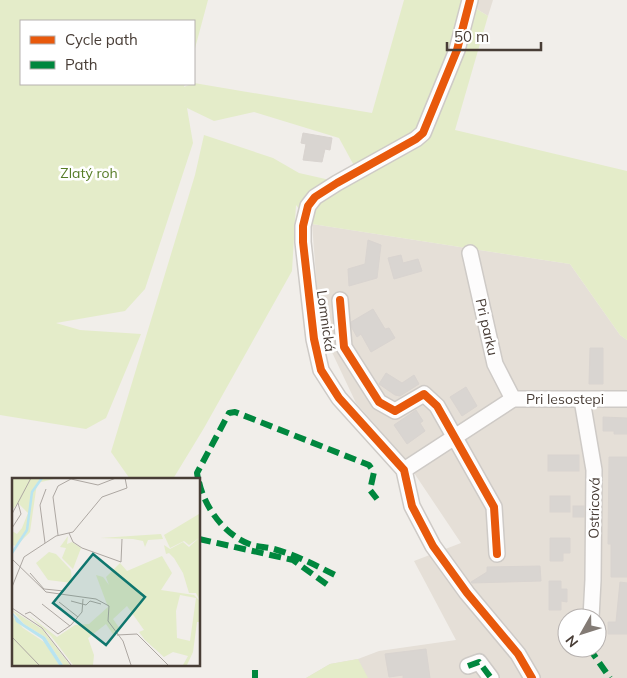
<svg xmlns="http://www.w3.org/2000/svg" width="627" height="678" font-family="Mulish,sans-serif">
  <style>
    .residential { fill: #e5dfd7; fill-rule: evenodd }
    .green { fill: #e4ecc9 }
    .building { fill: #d9d5d1; stroke: #d9d4d0 }
    .lines { fill: none; stroke-linecap: round; stroke-linejoin: round }
    .minor-casing { stroke: #cecac6; stroke-width: 18 }
    .minor { stroke: #fdfcfc; stroke-width: 15 }
    .quiet { stroke: #00873e; stroke-width: 6; stroke-dasharray: 12 6; stroke-linecap: butt }
    .cycleway-casing { stroke: #fff; stroke-width: 11 }
    .cycleway { stroke: #e8590c; stroke-width: 8 }
    .labels { text-anchor: middle; dominant-baseline: central; stroke-width: 5; stroke-linejoin: round; paint-order: stroke }
    .park-label { font-size: 14px; fill: #567c26; stroke: #fff }
    .street-label { font-size: 14px; fill: #483d36; stroke: #fff }
    .inset-river { fill: none; stroke: #b9e4f0; stroke-width: 2.5 }
    .inset-road { fill: none; stroke: #ada7a2; stroke-width: 1 }
    .view { fill: #0f766e; fill-opacity: 0.15; stroke: #0f766e; stroke-width: 2.5 }
    .inset-edge { fill: none; stroke: #483d36; stroke-width: 2.5 }
  </style>
  <rect width="100%" height="100%" fill="#f1eeea"/>
  <g class="residential">
    <path d="M462,0H493L488,16Z"/>
    <path d="M312,224L570,264L620,335L627,340V678H306L330,664L358,659L379,651L456,640L414,561L461,543L402,455L356,403L320,327ZM567,618H597V648H567Z"/>
  </g>
  <g class="green">
    <path d="M0,0H208L194,52V21H21V84H185L184,87L194,83L372,113L404,0H462L488,16L455,130L627,171V340L620,335L570,264L312,224L296,205L292,271L204,428L173,479H130L111,452L195,175L204,135L273,158L299,173L330,180L357,171L339,138L254,112L214,121L187,108L193,143L145,289L125,311L56,323L80,330L141,334L106,418L86,429L0,415Z"/>
    <path d="M358,659L368,678H306L330,664Z"/>
  </g>
  <g class="building">
    <path d="M303,133L332,138L330,150L325,149L322,162L303,160L306,144L301,143Z"/>
    <path d="M368,240L381,245L377,278L349,286L348,269L365,264Z"/>
    <path d="M401,255L403,263L418,259L422,271L394,279L388,258Z"/>
    <path d="M373,309L385,329L389,328L395,338L371,352L361,334L357,337L352,328L351,322Z"/>
    <path d="M590,348H603V384H589Z"/>
    <path d="M386,373L402,383L414,375L419,384L400,396L395,395L379,384Z"/>
    <path d="M466,387L477,406L462,416L450,397Z"/>
    <path d="M416,410L423,421L420,423L425,431L407,444L394,425Z"/>
    <path d="M603,417L627,418V434H614V431H603Z"/>
    <rect x="548" y="455" width="31" height="16"/>
    <path d="M609,457H627V577H611V544H608Z"/>
    <rect x="550" y="496" width="20" height="16"/>
    <rect x="573" y="506" width="11" height="11"/>
    <path d="M550,538H570V553H563V561H550Z"/>
    <path d="M540,566L541,581L472,583L471,582L487,572V567Z"/>
    <path d="M549,581H561V589H567V602L561,601V610H549Z"/>
    <path d="M620,582L627,583V634H608V622H616Z"/>
    <path d="M426,649L430,678H403V675L389,677L385,654Z"/>
  </g>
  <g class="lines">
    <g class="minor-casing">
      <g id="minor">
        <path d="M470,0L457,50L423,133L416,139L337,183L315,197L308,206L303,226V242L314,339L321,370L339,398L404,470L412,506L433,546L467,593L518,654L532,678"/>
        <path d="M470,253L495,364L513,399"/>
        <path d="M340,300L344,347L379,402L395,411L424,394L437,406L494,507L497,554"/>
        <path d="M582,400L594,470L593,580L591,618"/>
        <path d="M404,470L513,399H627"/>
        <path d="M468,666L479,662L491,678"/>
      </g>
    </g>
    <use href="#minor" class="minor"/>
    <g class="quiet">
      <path d="M198,479L197,473L229,413L235,412L369,465L374,472L370,490L377,499"/>
      <path d="M199,482C205,508 225,536 252,545C259,547 267,547 274,549C296,555 315,565 335,575"/>
      <path d="M199,539L293,560L329,586"/>
      <path d="M589,648L610,678"/>
      <path d="M468,666L479,662L491,678"/>
      <path d="M255,670V678"/>
    </g>
    <g class="cycleway-casing">
      <g id="cycleway">
        <path d="M470,0L457,50L423,133L416,139L337,183L315,197L308,206L303,226V242L314,339L321,370L339,398L404,470L412,506L433,546L467,593L518,654L532,678"/>
        <path d="M340,300L344,347L379,402L395,411L424,394L437,406L494,507L497,554"/>
      </g>
    </g>
    <use href="#cycleway" class="cycleway"/>
  </g>
  <g class="labels">
    <g class="park-label">
      <text x="89" y="173">Zlatý roh</text>
    </g>
    <g class="street-label">
      <text transform="translate(326 321) rotate(82)">Lomnická</text>
      <text transform="translate(487 327) rotate(77)">Pri parku</text>
      <text x="565" y="399">Pri lesostepi</text>
      <text transform="translate(594 508) rotate(-89)">Ostricová</text>
    </g>
  </g>
  <g transform="translate(12 478)">
    <rect width="188" height="188" fill="#f1eeea"/>
    <path d="M0,0H46L25,5L18,54L4,68L0,67V53L5,56L10,50L16,35L6,25L0,32ZM187,36V121L184,115H177L171,95L162,80L157,75L154,76L152,67L158,71L171,64L177,69L187,60L177,67L172,63L158,70L152,57ZM149,56L151,61L136,62L133,69L131,63L121,61L88,60ZM56,58L55,66L60,64L69,70L61,91L50,80L54,70L48,69ZM37,74L44,76L59,92L60,105L36,102L24,85ZM150,78L160,95L149,112L182,117L187,122V144H185L181,174L175,187H171L176,178L161,174L152,179L133,162L127,154L132,152L115,128L101,141L108,151L104,155L101,156L94,146L76,160L82,177L81,187H61L39,158L15,136L45,159L63,147L77,146L96,129L84,97L91,99L97,107L94,99L108,85L115,93ZM168,117L184,120L178,163L165,160L164,133ZM0,132L30,151L58,187H51L33,159L12,146ZM0,138L11,150L35,166L47,187H0Z" fill="#e4ecc9" fill-rule="evenodd"/>
    <path d="M0,134L12,146L33,159L51,187H47L30,161L4,144Z" fill="#b9e4f0"/>
    <path class="inset-river" d="M0,75L15,52L20,14L30,0"/>
    <path class="inset-road" d="M0,36L19,0M0,50L9,36L6,25M57,55L61,64L70,70L109,84L110,61M46,57L41,19L46,8L59,1L86,7L104,0M33,65L28,27L34,11M0,81L34,114L84,121L97,128L96,143L111,163L119,187M18,95L32,111L52,113M0,109L12,79L44,58L61,54L90,19L115,10L113,0M59,123L74,127L78,123L89,126M47,124L66,139M30,126L58,148M0,130L30,150L59,187M13,136L18,134L46,156L59,147L70,134L71,121M105,157L125,156L156,187M0,159L27,187"/>
    <path class="view" d="M81,76L133,119L94,167L41,125Z"/>
    <rect width="188" height="188" class="inset-edge"/>
  </g>
  <rect x="20" y="20" width="175" height="65" fill="#ffffff" stroke="#b6b1af"/>
  <rect x="30" y="36" width="25" height="8" fill="#e8590c" stroke="#b6b1af"/>
  <text x="65" y="45" font-size="15" fill="#483d36">Cycle path</text>
  <rect x="30" y="61" width="25" height="8" fill="#00873e" stroke="#b6b1af"/>
  <text x="65" y="70" font-size="15" fill="#483d36">Path</text>
  <g transform="translate(582 633) rotate(231)"><circle r="24" fill="#ffffff" stroke="#b6b1af"/>
  <path d="M0-4L9 19L0 12L-9 19Z" fill="#837b75"/>
  <text y="-8" font-size="14" font-weight="bold" text-anchor="middle" fill="#483d36">N</text>
  </g>
  <path d="M447 42v8h94v-8" fill="none" stroke="#483d36" stroke-width="2.5"/>
  <text x="454" y="42" font-size="15" fill="#483d36" stroke="#ffffff" stroke-width="4" paint-order="stroke">50 m</text>
</svg>
